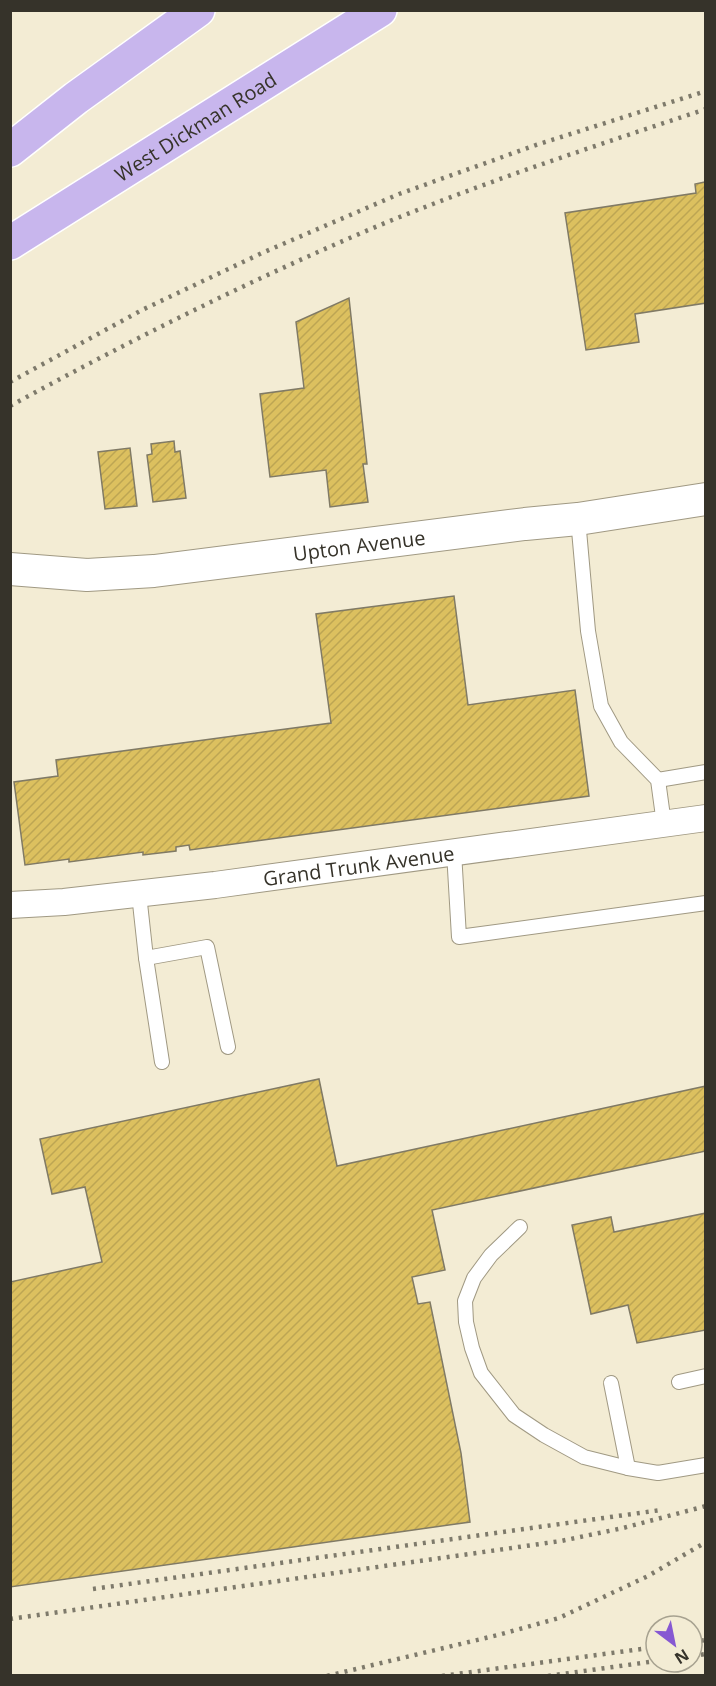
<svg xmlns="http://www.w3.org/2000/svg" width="716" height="1686" font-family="'Open Sans',sans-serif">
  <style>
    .building { fill: url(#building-hatch); stroke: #807a65; stroke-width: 1.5 }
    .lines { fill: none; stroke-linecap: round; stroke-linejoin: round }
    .service-casing { stroke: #a09983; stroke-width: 16 }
    .minor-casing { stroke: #a09983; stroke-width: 28 }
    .tertiary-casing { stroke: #a09983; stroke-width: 34 }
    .primary-casing { stroke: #fff; stroke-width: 36 }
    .service { stroke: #fff; stroke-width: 14 }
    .minor { stroke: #fff; stroke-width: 26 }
    .tertiary { stroke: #fff; stroke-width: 32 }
    .primary { stroke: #c8b6ed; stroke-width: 33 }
    .rail { stroke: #7e7a6b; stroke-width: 4.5; stroke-dasharray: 3 6; stroke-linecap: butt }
    .labels { text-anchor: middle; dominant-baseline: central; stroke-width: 4.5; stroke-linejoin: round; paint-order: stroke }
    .street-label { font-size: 20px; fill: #36332a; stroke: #f3ecd4 }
  </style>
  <defs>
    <pattern id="building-hatch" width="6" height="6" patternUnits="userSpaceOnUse" patternTransform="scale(1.5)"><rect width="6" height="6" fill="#dcc05f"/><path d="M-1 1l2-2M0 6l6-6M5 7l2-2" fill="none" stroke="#bda553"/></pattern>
  </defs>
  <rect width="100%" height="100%" fill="#f3ecd4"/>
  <g class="building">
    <path d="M705,182L706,303L635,314L639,342L586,350L565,213L696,193L695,184Z"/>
    <path d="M349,298L367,464H363L368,502L330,507L326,470L270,477L260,394L304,388L296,322Z"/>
    <path d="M174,441L175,452L180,451L186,498L153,502L147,455L152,454L151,444Z"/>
    <path d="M130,448L137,506L105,509L98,452Z"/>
    <path d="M454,596L468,705L575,690L589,796L190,850L189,845L176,847V851L143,855V852L69,862V859L25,865L14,782L58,776L56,760L331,723L316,614Z"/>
    <path d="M319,1079L337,1166L706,1086V1151L432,1210L445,1270L412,1277L418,1304L430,1302L461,1453L470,1522L10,1587V1282L102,1262L85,1187L52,1194L40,1139Z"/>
    <path d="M706,1213V1330L637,1343L628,1305L591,1314L572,1225L611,1217L614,1232Z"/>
  </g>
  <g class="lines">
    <g class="service-casing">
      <g id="service">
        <path d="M578,519L588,631L601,706L621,742L658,780L664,824"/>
        <path d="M658,780L706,772"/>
        <path d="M454,852L459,937L706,903"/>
        <path d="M139,894L146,958L162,1062"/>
        <path d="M146,958L207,947L228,1047"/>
        <path d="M520,1227L491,1255L474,1278L465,1301L466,1322L472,1348L481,1373L514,1415L544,1435L584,1457L628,1468L658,1473L706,1465"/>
        <path d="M679,1382L706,1376"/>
        <path d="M611,1383L628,1468"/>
      </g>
    </g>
    <g class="minor-casing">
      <g id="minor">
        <path id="s1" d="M10,905L64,902L215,885L706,818"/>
      </g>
    </g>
    <g class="tertiary-casing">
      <g id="tertiary">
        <path id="s2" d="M10,569L87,575L154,571L525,524L578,519L706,499"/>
      </g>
    </g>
    <g class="primary-casing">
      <g id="primary">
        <path d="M10,150L76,98L198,10"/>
        <path id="s3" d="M10,243L380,10"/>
      </g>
    </g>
    <use href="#service" class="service"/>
    <use href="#minor" class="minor"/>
    <use href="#tertiary" class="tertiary"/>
    <use href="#primary" class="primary"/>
    <g class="rail">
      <path d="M10,382L142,310L262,253L399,194L536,145L706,91"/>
      <path d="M10,406C133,339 256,277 385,223C490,180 598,145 706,109"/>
      <path d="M93,1589L661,1510"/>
      <path d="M10,1619L561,1541L623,1528L706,1506"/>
      <path d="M692,1642L706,1640"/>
      <path d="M692,1656L706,1654"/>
      <path d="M327,1676L498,1635L559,1618L648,1576L706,1542"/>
      <path d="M442,1676L656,1647"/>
      <path d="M548,1676L656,1661"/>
    </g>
  </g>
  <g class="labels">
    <g class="street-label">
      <text stroke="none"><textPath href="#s3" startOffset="219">West Dickman Road</textPath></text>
      <text stroke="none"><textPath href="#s2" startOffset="351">Upton Avenue</textPath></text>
      <text stroke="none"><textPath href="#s1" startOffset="351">Grand Trunk Avenue</textPath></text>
    </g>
  </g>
  <rect width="716" height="1686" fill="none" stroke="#36332a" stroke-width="24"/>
  <g transform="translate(674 1644) rotate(148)"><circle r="28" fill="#f3ecd4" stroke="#a7a290" stroke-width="1.5"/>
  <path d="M0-4.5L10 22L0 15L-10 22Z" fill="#8658d2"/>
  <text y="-9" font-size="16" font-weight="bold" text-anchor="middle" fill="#36332a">N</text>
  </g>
</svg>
